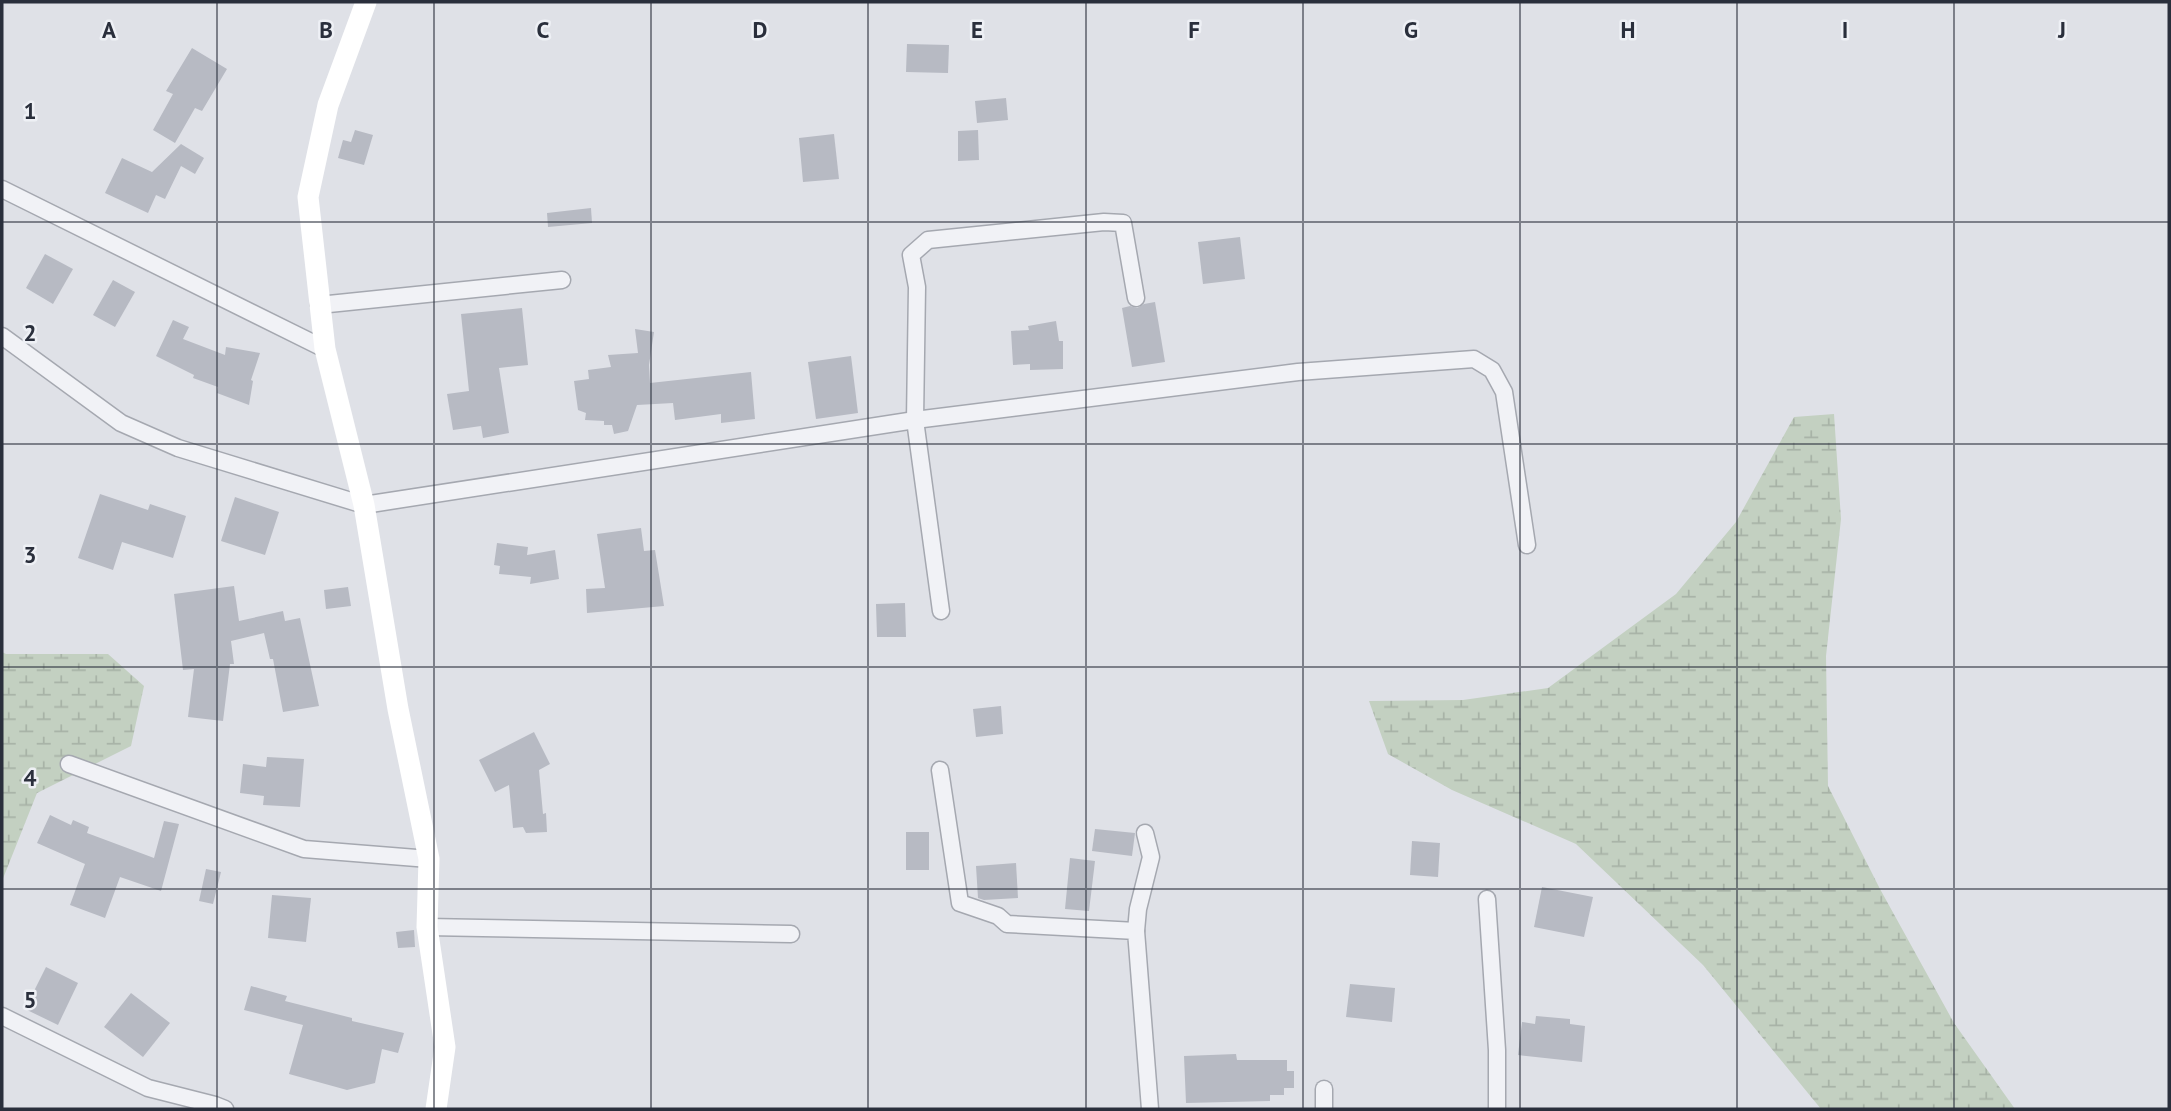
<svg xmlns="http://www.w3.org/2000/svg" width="2171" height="1111" font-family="'PT Sans',sans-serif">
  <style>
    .wetland { fill: url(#wetland-marsh) }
    .building { fill: #b7bac3 }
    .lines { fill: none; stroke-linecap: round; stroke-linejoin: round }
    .street-casing { stroke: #a5a8b0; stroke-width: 19 }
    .street { stroke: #f1f2f6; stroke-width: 16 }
    .secondary { stroke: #fff; stroke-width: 21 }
    .grid { fill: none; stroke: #2a2f3c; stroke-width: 2; stroke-opacity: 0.55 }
    .grid-label { font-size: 23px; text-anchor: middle; font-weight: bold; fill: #2a2f3c; stroke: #eef0f5; stroke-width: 5; stroke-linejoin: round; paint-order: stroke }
  </style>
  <defs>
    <pattern id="wetland-marsh" width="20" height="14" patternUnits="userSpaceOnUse" patternTransform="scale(1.75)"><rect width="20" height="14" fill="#c3d0c1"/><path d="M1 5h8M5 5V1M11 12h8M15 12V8" fill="none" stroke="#a8b3a7"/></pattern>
  </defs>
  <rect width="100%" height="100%" fill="#dfe1e7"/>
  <g class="wetland">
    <path d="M1834,414L1841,519L1826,656L1828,786L1880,889L1954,1023L2015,1109H1821L1703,965L1576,844L1452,790L1388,754L1369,701L1463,700L1548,688L1676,594L1736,522L1794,417Z"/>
    <path d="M2,652L6,654H108L144,686L131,746L37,793L2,881Z"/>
  </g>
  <g class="building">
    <path d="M907,44L949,45L948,73L906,72Z"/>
    <path d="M192,48L227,69L202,111L195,108L175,143L153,130L173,94L166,91Z"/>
    <path d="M1006,98L1008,120L977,123L975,101Z"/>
    <path d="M355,130L373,135L364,165L338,158L343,140L351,142Z"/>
    <path d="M978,130L979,160L958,161V131Z"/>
    <path d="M834,134L839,179L803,182L799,138Z"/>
    <path d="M181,144L204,158L195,174L181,166L165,199L156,195L148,213L105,193L122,158L152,172Z"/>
    <path d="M591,208L592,223L548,227L547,213Z"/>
    <path d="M1240,237L1245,279L1203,284L1198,242Z"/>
    <path d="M45,254L73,269L53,304L26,288Z"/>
    <path d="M113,280L135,292L115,327L93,315Z"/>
    <path d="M1155,302L1165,362L1132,367L1122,308L1130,306L1137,308L1144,304Z"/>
    <path d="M522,308L528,365L499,368L509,433L483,438L481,426L453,430L447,394L469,391L461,314Z"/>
    <path d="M173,320L189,327L183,339L225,355L226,347L260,353L251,380L253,381L249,405L217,393L218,387L193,378L194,375L156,356Z"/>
    <path d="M1056,321L1059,341H1063V369L1030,370V364L1013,365L1011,331L1029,330L1028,326Z"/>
    <path d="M635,329L654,332L649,365L650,383L751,372L755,419L721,423V414L675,420L673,403L637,405L628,431L614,434L612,425H604V421L585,420L586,413L578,410L574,381L589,379L588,370L611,367L608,355L638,353Z"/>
    <path d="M851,356L858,413L816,419L808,362Z"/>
    <path d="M100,494L148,510L150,504L186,516L173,558L122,542L113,570L78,558Z"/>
    <path d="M235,497L279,512L265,555L221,541Z"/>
    <path d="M641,528L644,551L655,550L664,606L587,613L586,589L605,588L597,534Z"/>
    <path d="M497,543L528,547L527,555L555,550L559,579L530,584L531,577L499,574L500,566L494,565Z"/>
    <path d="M234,586L239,621L283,611L285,621L300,618L319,706L283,712L273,659H270L264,633L231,641L234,664H230L223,721L188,717L194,669L183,670L174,594Z"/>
    <path d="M348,587L351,606L326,609L324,590Z"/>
    <path d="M905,603L906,637H877L876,604Z"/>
    <path d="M1001,706L1003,734L976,737L973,709Z"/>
    <path d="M534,732L550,764L539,770L543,814L546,813L547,832L526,833L523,827L513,828L509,785L495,792L479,760Z"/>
    <path d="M267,757L304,759L300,807L263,805L264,796L240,793L243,764L266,767Z"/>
    <path d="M50,815L71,825L73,820L89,827L87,833L154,858L164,821L179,824L161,891L120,877L105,918L70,905L85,864L37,843Z"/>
    <path d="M1095,829L1135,833L1132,856L1092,851Z"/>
    <rect x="906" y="832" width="23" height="38"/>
    <path d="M1412,841L1440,843L1438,877L1410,875Z"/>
    <path d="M1070,858L1095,861L1089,911L1065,909Z"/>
    <path d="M1016,863L1018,898L984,900L978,898L976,866Z"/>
    <path d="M206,869L221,872L213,904L199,901Z"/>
    <path d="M1542,887L1593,897L1584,937L1534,927Z"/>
    <path d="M272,895L311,898L306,942L268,938Z"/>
    <path d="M414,930L415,947L398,948L396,932Z"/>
    <path d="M46,967L78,983L58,1025L25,1009Z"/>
    <path d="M1350,984L1395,988L1392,1022L1346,1017Z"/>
    <path d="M251,986L287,996L285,1001L352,1018V1021L404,1033L398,1053L382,1049L375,1083L347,1090L289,1074L303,1025L244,1010Z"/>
    <path d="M131,993L170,1023L143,1057L104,1027Z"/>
    <path d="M1536,1016L1570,1019V1024L1585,1026L1582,1062L1518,1055L1522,1022L1535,1024Z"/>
    <path d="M1236,1054L1237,1060H1287V1071H1294V1088H1284V1095H1270V1101L1186,1103L1184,1056Z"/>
  </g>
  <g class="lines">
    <g class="street-casing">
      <g id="street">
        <path d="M2,189L325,349"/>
        <path d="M319,305L562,280"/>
        <path d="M2,336L121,423L178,448L364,505L915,420L1298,372L1474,359L1492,370L1504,392L1527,545"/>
        <path d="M941,611L915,420L917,287L911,255L928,240L1104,222L1123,223L1136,298"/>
        <path d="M69,764L304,849L429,859"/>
        <path d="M940,770L960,903L998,916L1007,924L1136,931L1150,1109"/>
        <path d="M1487,899L1497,1050V1109"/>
        <path d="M427,927L791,934"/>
        <path d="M1136,931L1138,909L1151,857L1145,833"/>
        <path d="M2,1016L148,1088L215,1105L225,1109"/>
        <path d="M1324,1089V1109"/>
      </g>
    </g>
    <use href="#street" class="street"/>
    <path class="secondary" d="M366,2L328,105L308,197L325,349L364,505L398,709L429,859L427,927L445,1047L436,1109"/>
  </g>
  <path class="grid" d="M217,2V1109M434,2V1109M651,2V1109M868,2V1109M1086,2V1109M1303,2V1109M1520,2V1109M1737,2V1109M1954,2V1109M2,222H2169M2,444H2169M2,667H2169M2,889H2169"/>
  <g class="grid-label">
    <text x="109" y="38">A</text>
    <text x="326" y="38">B</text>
    <text x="543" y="38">C</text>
    <text x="760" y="38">D</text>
    <text x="977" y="38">E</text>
    <text x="1194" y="38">F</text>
    <text x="1411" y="38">G</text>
    <text x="1628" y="38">H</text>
    <text x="1845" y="38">I</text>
    <text x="2062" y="38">J</text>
    <text x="30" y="119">1</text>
    <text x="30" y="341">2</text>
    <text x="30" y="563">3</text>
    <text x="30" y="786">4</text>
    <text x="30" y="1008">5</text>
  </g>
  <rect width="2171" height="1111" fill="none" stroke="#2a2f3c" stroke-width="7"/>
</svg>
